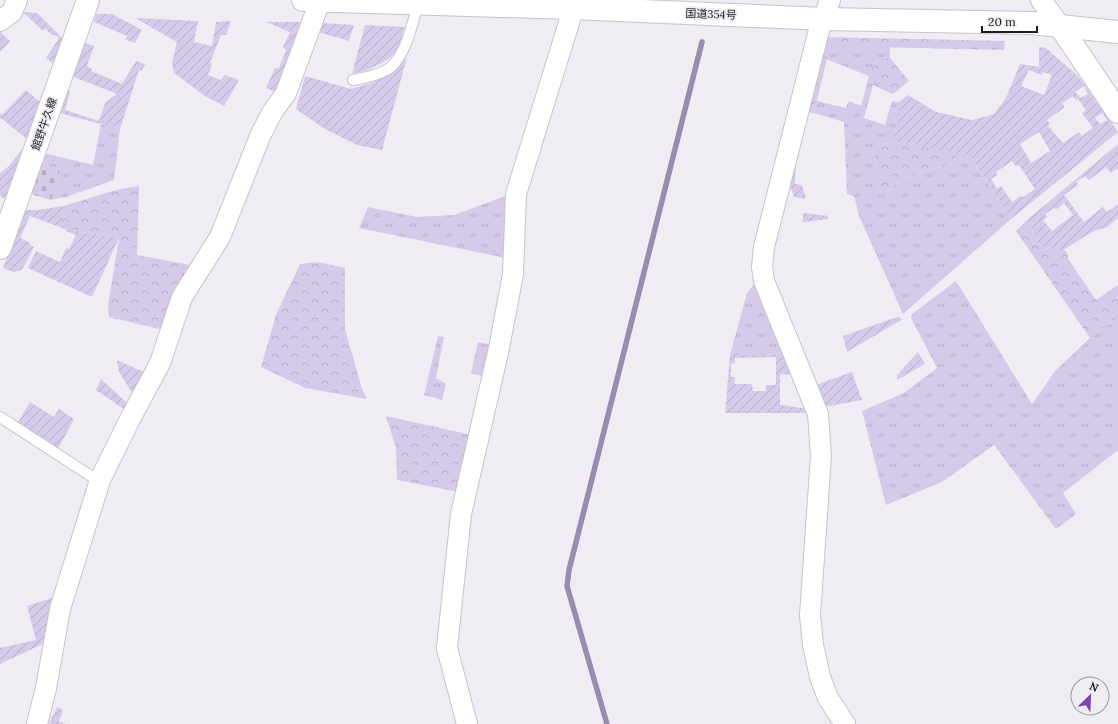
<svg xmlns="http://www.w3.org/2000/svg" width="1118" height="724" font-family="Lora,'Noto Sans JP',serif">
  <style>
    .grass { fill: url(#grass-tufts) }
    .forest { fill: url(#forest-crowns) }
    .cemetery { fill: url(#cemetery-stones) }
    .garden { fill: url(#garden-furrows); fill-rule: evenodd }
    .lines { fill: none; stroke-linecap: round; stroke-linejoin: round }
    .stream { stroke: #9a8bb1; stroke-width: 5.5 }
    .lane-casing { stroke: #c6c3ca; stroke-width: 12 }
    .street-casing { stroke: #c6c3ca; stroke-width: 22 }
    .secondary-casing { stroke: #c6c3ca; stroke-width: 24 }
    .highway-casing { stroke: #c6c3ca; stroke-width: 24 }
    .lane { stroke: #fff; stroke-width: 10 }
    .street { stroke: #fff; stroke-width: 20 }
    .secondary { stroke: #fff; stroke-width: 22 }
    .highway { stroke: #fff; stroke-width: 22 }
    .labels { text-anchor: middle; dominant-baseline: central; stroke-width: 4; stroke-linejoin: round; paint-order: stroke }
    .street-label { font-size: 11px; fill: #1b1a1d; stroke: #efedf3 }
  </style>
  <defs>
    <pattern id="grass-tufts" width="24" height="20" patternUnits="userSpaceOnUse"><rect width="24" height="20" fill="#d6caeb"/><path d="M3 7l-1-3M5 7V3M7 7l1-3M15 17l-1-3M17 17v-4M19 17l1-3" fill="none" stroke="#b7adc9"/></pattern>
    <pattern id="forest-crowns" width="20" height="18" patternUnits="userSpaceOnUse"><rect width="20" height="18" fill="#d6caeb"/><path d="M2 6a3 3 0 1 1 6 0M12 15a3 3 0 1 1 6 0" fill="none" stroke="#b7adc9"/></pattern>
    <pattern id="cemetery-stones" width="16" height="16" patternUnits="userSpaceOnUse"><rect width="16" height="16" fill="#d6caeb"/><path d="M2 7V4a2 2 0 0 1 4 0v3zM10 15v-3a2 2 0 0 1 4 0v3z" fill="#b7adc9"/></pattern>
    <pattern id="garden-furrows" width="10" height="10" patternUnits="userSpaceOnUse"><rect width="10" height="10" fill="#d6caeb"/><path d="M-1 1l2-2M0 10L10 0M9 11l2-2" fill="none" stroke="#b7adc9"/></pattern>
  </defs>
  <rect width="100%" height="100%" fill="#efedf3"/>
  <g class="grass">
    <path d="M830,45L890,46V58L878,59L871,69L873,85L864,118L885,125L892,101L899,102V116L892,141L873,149L881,196C905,175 922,172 951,164L957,153L970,156L1011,219L903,314L859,216L854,196L847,194L844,122L814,113L817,101L846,108L849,101L861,106L869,76L826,59Z"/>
    <path d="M101,124L120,129L114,180L66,197L51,200L60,170L41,163L44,153L93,165Z"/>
    <path d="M511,194L506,258L359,228L368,207L417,217L454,215Z"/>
    <path d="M759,278L786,354L730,355L747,293Z"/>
    <path d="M956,281L1032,404L1055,371L1090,338L1118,317V450L1063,493L1076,514L1056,529L994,445L942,482L886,505L862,411L904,393L937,368L911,318L912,314Z"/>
    <path d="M438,336L444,337L436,378L446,384L442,400L424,395Z"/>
    <path d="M478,342L492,345L485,377L471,373Z"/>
  </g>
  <g class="forest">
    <path d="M826,37L1005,41L1004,50L830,46L814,113L805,112Z"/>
    <path d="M890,58L909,81L893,94L873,85L871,69L878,59Z"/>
    <path d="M892,141L957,153L951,164C921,172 905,175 881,196L873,149Z"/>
    <path d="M139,186L137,255L195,266L163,330L109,317L108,305L119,238L65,229L62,223L63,206C89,199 112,189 139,186Z"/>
    <path d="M1027,220L1040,247L1061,251L1064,249L1068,254V259L1096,300L1118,285V317L1090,338L1016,231Z"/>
    <path d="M318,262L345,268V329L362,389L367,399L305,388L261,367L276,315L300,264Z"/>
    <path d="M386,416L472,435L459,492L397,480L396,448Z"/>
  </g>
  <path class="cemetery" d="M41,163L60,170L51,200L30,194Z"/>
  <g class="garden">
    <path d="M22,12L37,13L64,40L56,65L46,58L59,38L54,34L53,36L45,28L43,31L24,13L1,33L10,41L0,52V31Z"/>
    <path d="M96,14H112L142,30L135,43L125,39L127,36L94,22Z"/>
    <path d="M135,18L198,21L194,42L212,46L216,22L231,21L226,35H221L210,63L212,64L208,75L221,80L225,75L239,80L224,106L205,96L174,73L172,63L177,42Z"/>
    <path d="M266,22H304L276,92L266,88L275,68H279L286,50L283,47L290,32Z"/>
    <path d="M321,23L354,25L349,41L318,32Z"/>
    <path d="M365,25L405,27C397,52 398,56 373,67C366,71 360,73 352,73Z"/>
    <path d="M85,43L94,46L87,66L92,69L91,71L122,84L136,61L145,64L142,71L139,70L120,129L59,113L68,90L70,91L65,110L99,121L105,103L117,94L71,76Z"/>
    <path d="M1039,47L1046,48L1079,77L1118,132L1011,219L970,156L892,141L899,116V102L908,95L936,112L972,120L994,114L1006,98L1020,64L1039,67ZM1029,70L1042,75L1043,72L1052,75L1044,95L1021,86ZM1084,86L1088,94L1081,98L1075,92ZM1073,96L1076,100L1078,99L1086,110L1082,113L1093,128L1082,136L1079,132L1063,143L1048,126L1050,124L1047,120L1065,107L1062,103ZM1102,113L1107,120L1100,124L1095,118ZM1039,132L1050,151L1031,163L1020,144ZM1012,161L1016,166L1019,165L1035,189L1023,197L1020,196L1012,202L1001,186L997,189L991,179L997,175L996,172Z"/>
    <path d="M407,57L382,150L357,145L325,129L296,109L305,76L351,89L374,82L395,71Z"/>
    <path d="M26,90L40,102L28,140L1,118L0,119V113L2,115Z"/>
    <path d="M1118,144V171L1116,169L1111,173L1106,167L1089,180L1085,176L1076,182L1078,185L1064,195L1084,222L1103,207L1107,212L1118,204V218L1107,227L1094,231L1061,251L1040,247L1027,220ZM1064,203L1073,215L1052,231L1043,220L1047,217L1045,214L1054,208L1057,209Z"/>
    <path d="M25,145L5,199L0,196V173L9,166Z"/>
    <path d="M796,153L795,184L802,185L806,199L794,197L789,183Z"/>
    <path d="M63,206L62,223L65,229L119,238L92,297L28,268L36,251L60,262L66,248L69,249L76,235L66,231L65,229L30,216L20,238L31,243L30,245L34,247L22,270L13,272L3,268L24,210H39Z"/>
    <path d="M803,213L828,216L829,219L803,222Z"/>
    <path d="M900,317L901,320L847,352L843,336L894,318Z"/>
    <path d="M918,352L925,364L897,380V375Z"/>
    <path d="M786,354L794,375L780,374V405L810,409L809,413H725L730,355ZM776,357V385H766V391H753L752,384H735V377H731V364L735,363V358Z"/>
    <path d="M117,360L146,373L133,394L119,372Z"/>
    <path d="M852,372L862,400L824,407L816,385Z"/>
    <path d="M101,379L127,403L125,410L96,390Z"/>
    <path d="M30,402L54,417L59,409L74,419L58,449L17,424Z"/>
    <path d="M55,597L47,642L0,664V648L36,640L27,606Z"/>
    <path d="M57,707L63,710L59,721L66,724H49Z"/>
  </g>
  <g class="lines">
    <path class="stream" d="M607,724L567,586L569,570L702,42"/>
    <g class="lane-casing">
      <g id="lane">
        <path d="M353,80C365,78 381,75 391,67C407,52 412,24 418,4"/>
        <path d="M0,417L94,478L100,480"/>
      </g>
    </g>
    <g class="street-casing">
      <g id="street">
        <path d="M830,0L818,34L764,247L762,267L764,281L818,414L821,456L810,615L813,645L820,677L828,698L845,724"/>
        <path d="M1041,0L1060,26"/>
        <path d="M0,21L12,12L17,0"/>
        <path d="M37,724L46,688L60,609L100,480L130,419L160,363L182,297L220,237L261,134L273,111L286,93L320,1"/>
        <path d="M467,724L447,648L461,514L499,348L513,274L516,194L576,0"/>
      </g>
    </g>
    <g class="secondary-casing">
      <g id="secondary">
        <path d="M1060,26L1118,112"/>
        <path d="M0,248L88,0"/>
      </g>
    </g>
    <g class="highway-casing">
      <path id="highway" d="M303,0L573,8L824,19L1031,23L1118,32"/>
    </g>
    <use href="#lane" class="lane"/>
    <use href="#street" class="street"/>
    <use href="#secondary" class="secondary"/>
    <use href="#highway" class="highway"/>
  </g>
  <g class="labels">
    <g class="street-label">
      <text transform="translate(711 14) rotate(2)">国道354号</text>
      <text transform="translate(44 124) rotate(-71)">館野牛久線</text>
    </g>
  </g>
  <g transform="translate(1090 696) rotate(24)"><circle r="19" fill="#efedf3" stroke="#9a999d"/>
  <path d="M0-3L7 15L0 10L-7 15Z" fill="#7c42b8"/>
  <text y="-6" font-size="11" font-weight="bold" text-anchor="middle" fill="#1b1a1d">N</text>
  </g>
  <path d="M982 26v6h55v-6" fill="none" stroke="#1b1a1d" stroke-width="2"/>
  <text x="988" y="26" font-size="12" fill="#1b1a1d" stroke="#efedf3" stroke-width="3" paint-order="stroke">20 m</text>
</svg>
